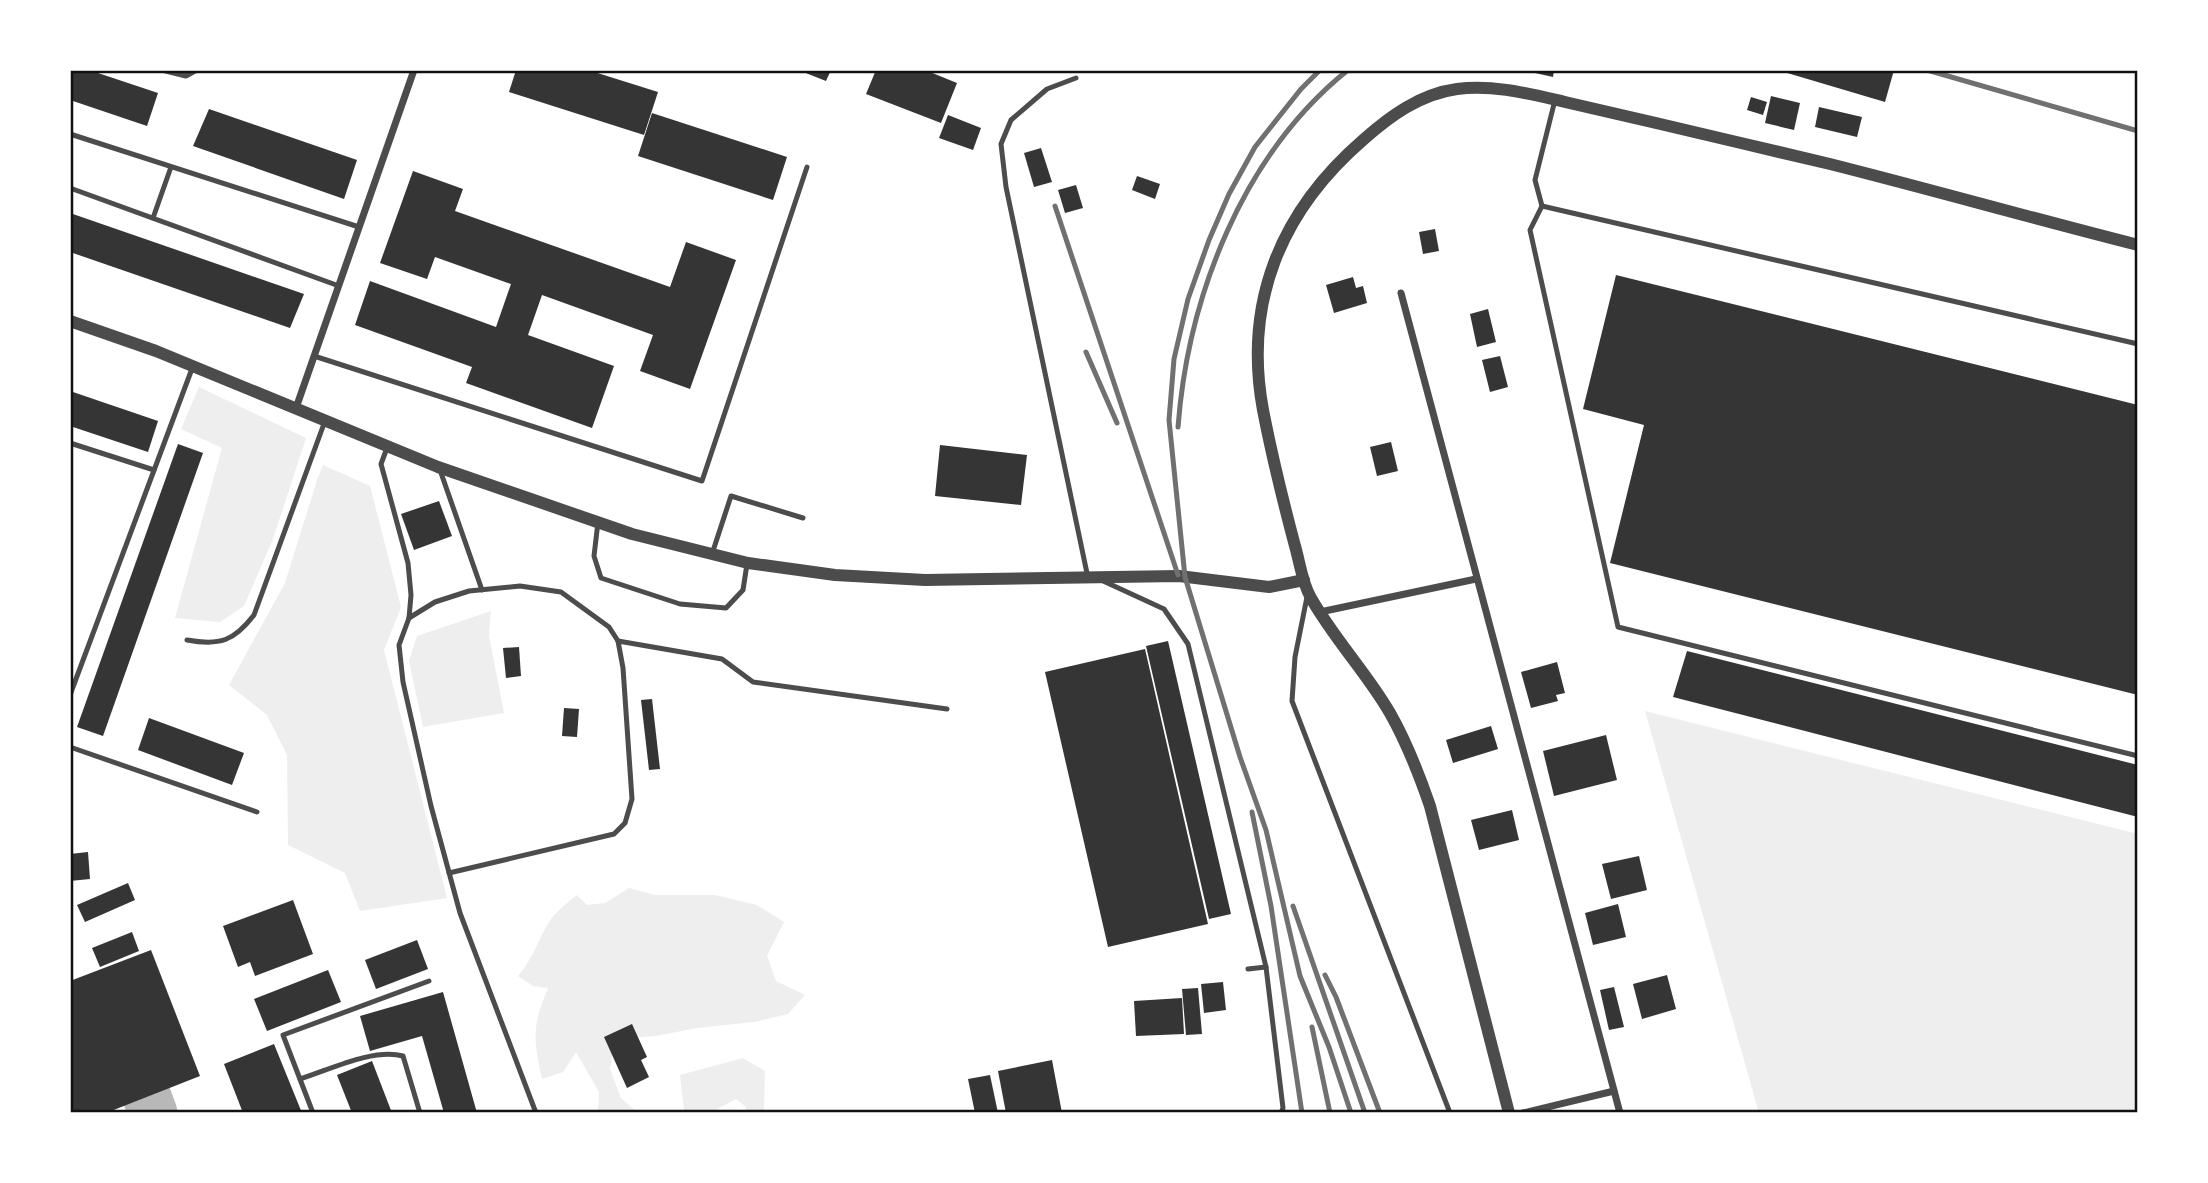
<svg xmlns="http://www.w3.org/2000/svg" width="2208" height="1183" font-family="Overpass,sans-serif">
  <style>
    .green { fill: #eee }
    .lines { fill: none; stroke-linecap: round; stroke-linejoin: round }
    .taxiway { stroke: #b8b8b8; stroke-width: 49 }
    .building { fill: #353535 }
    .service { stroke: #4c4c4c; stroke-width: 5 }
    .minor { stroke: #4c4c4c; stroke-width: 7 }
    .tertiary { stroke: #4c4c4c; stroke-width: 12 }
    .rail { stroke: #707070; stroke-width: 5 }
    .neatline { fill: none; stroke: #111; stroke-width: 2.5 }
  </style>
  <rect width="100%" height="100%" fill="#fff"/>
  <g class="green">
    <path d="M199,387L306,438L273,539L244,606L220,622L175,618L222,448L181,429Z"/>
    <path d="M323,465L370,486L401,607L384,650L447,898L360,911L345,873L288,845L287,755L267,715L229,685L285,583L318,477Z"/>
    <path d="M491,611L489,636L504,713L423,727L409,661L417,636Z"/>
    <path d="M1645,711L2138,834V1113H1759Z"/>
    <path d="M629,888L655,895H715L757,905L784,922L767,956L776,981L805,995L788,1014L754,1022L697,1028L656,1036L615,1039L610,1069L621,1098L638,1113H598L599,1092L576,1052L563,1072L542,1079C533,1038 532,1027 548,988L533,986L518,976C534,957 537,942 549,922C555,912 567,903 577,895L587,905L605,903Z"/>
    <path d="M743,1058L765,1071L764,1113H746V1107L736,1099L715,1110H684L680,1075Z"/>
  </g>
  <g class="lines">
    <path class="taxiway" d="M147,1097L153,1113"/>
  </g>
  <g class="building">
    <path d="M70,70H89L158,93L147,126L70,100Z"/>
    <path d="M516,70H588L658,92L644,135L509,92Z"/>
    <path d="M798,70H831L826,81Z"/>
    <path d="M876,70H925L957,83L941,123L866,94Z"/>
    <path d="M1536,70H1554L1553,77L1535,73Z"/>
    <path d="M1777,70H1894L1885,102Z"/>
    <path d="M1771,96L1800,103L1794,130L1765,123Z"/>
    <path d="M1751,97L1767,102L1763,115L1747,110Z"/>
    <path d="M1819,107L1862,117L1857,137L1815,127Z"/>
    <path d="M209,109L357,160L344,199L193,146Z"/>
    <path d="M652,113L787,157L773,200L638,156Z"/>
    <path d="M948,115L981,128L973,150L939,138Z"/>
    <path d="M1041,148L1052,182L1034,187L1024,153Z"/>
    <path d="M413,171L463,189L455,211L670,287L686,242L736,260L690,389L640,371L653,335L542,295L528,335L614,366L592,428L466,383L472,367L355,325L370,281L496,327L511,284L435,257L427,279L380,263Z"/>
    <path d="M1137,176L1160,184L1155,199L1132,190Z"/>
    <path d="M1076,185L1083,208L1065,213L1058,190Z"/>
    <path d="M70,213L304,294L290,328L70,252Z"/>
    <path d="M1435,229L1439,251L1423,254L1419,232Z"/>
    <path d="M1616,275L2138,405V695L1610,563L1644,425L1583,409Z"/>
    <path d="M1353,277L1356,288L1363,286L1367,303L1334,313L1326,285Z"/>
    <path d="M1488,309L1496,342L1477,347L1470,314Z"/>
    <path d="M1500,356L1508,387L1490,392L1482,360Z"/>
    <path d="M70,391L158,421L148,452L70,426Z"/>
    <path d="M1391,442L1398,471L1377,476L1370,447Z"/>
    <path d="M178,444L203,453L103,736L77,727Z"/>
    <path d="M940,445L1027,455L1021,505L935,496Z"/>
    <path d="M439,501L452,536L414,550L401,514Z"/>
    <path d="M1168,641L1231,914L1209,919L1146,646Z"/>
    <path d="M519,647L521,676L506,678L503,648Z"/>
    <path d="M1145,649L1208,924L1108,947L1045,672Z"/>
    <path d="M1687,651L2138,765V817L1673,697Z"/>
    <path d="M1557,662L1565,693L1556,695L1558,701L1531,708L1521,672Z"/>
    <path d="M652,699L660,769L649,770L641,700Z"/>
    <path d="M564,708L579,709L577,737L562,736Z"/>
    <path d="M149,718L244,753L232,785L138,750Z"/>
    <path d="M1491,726L1498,749L1453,763L1446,740Z"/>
    <path d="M1606,735L1617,780L1554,796L1543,751Z"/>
    <path d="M1512,810L1519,840L1479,850L1471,820Z"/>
    <path d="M88,852L90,879L70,881V854Z"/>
    <path d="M1639,856L1647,890L1611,899L1602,864Z"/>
    <path d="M128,883L135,900L85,922L77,905Z"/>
    <path d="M293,900L313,954L255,976L250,962L238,967L223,926Z"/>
    <path d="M1618,904L1626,937L1593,945L1585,913Z"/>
    <path d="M132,932L139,951L100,967L92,948Z"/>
    <path d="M417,940L428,969L376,989L365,960Z"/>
    <path d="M151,950L200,1076L106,1113H70V981Z"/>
    <path d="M328,970L341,1002L267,1031L254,999Z"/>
    <path d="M1667,975L1676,1009L1642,1019L1633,984Z"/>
    <path d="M1223,982L1226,1010L1204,1013L1201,984Z"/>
    <path d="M1614,987L1624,1027L1609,1030L1600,990Z"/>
    <path d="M1198,988L1202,1034L1186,1035L1182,989Z"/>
    <path d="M443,992L477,1113H444L422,1036L370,1051L360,1016Z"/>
    <path d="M1182,998L1184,1034L1136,1036L1134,1001Z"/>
    <path d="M632,1024L647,1057L641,1060L649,1077L627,1088L604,1037Z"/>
    <path d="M274,1044L302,1113H243L224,1064Z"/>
    <path d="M1052,1060L1062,1113H1006L998,1071Z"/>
    <path d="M372,1061L392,1113H352L337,1075Z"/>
    <path d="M990,1075L998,1113H975L968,1079Z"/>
  </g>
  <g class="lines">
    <g class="service">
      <path d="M1076,78L1047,89L1011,120L1001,144L1006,187L1088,578"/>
      <path d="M1555,100L1535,180L1542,206L1530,230L1618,627L2138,756"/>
      <path d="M70,134L359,227"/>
      <path d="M70,188L339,286"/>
      <path d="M1542,206L2138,344"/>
      <path d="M153,218L171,167"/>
      <path d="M314,356L702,481L807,167"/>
      <path d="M70,443L154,470"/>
      <path d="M387,448L381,464L408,563L411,595L409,618L399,645L403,682L431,806L460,913L536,1113"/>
      <path d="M440,470L482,590"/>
      <path d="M598,522L594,556L601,578L680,604L726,608L743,590L747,564"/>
      <path d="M712,554L731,496L803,518"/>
      <path d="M1101,580L1164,609L1188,644L1266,967L1283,1108L1281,1113"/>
      <path d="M1307,597L1295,657L1292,701L1450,1113"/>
      <path d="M409,618L435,602L469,591L520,586L561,592L609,627L618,641L623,668L632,799L625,823L614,834L449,873"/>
      <path d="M187,640C220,646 234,641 254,615L325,421"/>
      <path d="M618,641L722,659L753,682L947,709"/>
      <path d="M70,695L193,366"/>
      <path d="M70,747L257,812"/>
      <path d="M1248,969L1266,967"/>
      <path d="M300,1079C329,1070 373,1048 403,1056L420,1113"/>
      <path d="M313,1113L283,1035L429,981"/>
    </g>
    <g class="minor">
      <path d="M166,70L186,75L195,70"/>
      <path d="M1401,293L1620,1113"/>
      <path d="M296,408L414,70"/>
      <path d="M1320,612L1476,579"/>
      <path d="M1523,1113L1614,1091"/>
    </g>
    <g class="tertiary">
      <path d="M70,321L156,351L438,467L632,534L748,563L835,575L925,580L1179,576L1269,587L1304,580"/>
      <path d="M1509,1113L1430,806C1419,774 1407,743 1390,713C1367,673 1334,639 1311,598C1302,583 1300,563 1295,546C1283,501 1272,456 1263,410C1243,302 1281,211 1363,140C1390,116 1420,94 1457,89C1493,84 1530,94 1565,102C1595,109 1625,116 1656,123C1714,137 1772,150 1830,164C1933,190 2035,219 2138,245"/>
    </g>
    <g class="rail">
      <path d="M1320,70L1301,89L1255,147L1229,194L1209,240L1188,299L1174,359L1169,420L1185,577L1240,757L1266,830L1300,976L1329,1047L1351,1113"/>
      <path d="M1927,70L2138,131"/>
      <path d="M1055,206L1178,575"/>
      <path d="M1086,352L1117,423"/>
      <path d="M1178,427C1188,296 1243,154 1348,70"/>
      <path d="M1252,812L1271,906L1302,1113"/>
      <path d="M1293,906L1365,1113"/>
      <path d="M1325,975L1336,997L1380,1113"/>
      <path d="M1312,1027L1330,1113"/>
    </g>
  </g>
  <rect width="2208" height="1183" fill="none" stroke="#ffffff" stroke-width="144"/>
  <rect x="72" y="72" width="2064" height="1039" class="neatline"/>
</svg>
